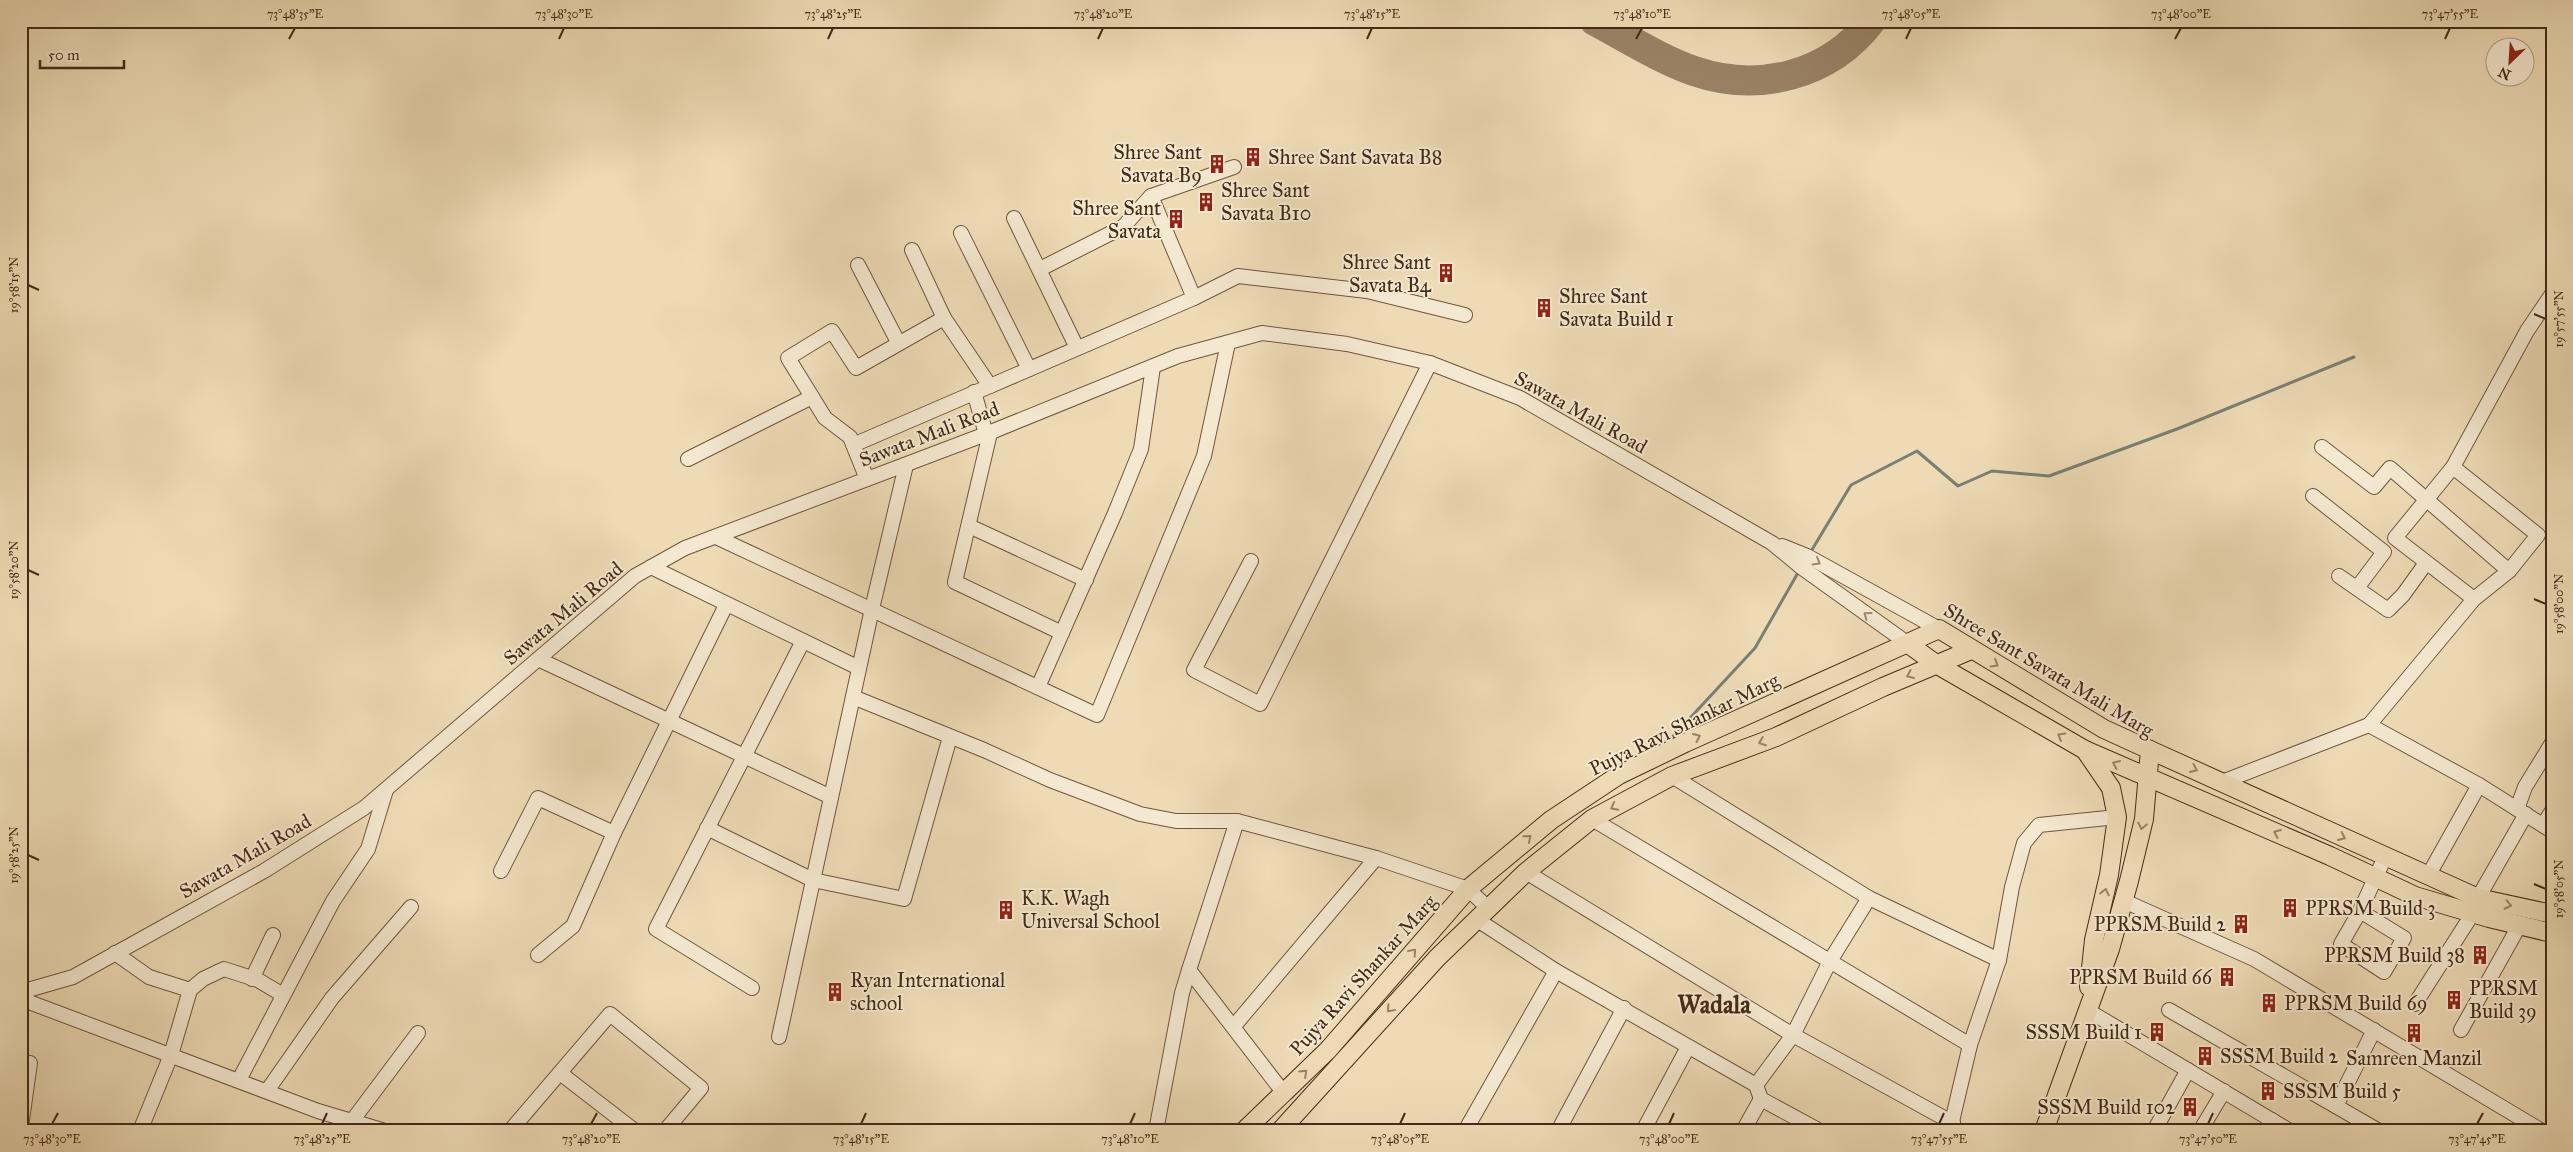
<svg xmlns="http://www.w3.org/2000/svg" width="2573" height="1152" font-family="'IM FELL Great Primer',serif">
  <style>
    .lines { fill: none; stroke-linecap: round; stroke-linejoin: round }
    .stream { stroke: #798075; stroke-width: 3 }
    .taxiway { stroke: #9a8266; stroke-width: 30 }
    .minor-casing { stroke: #6f563e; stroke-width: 16 }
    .major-casing { stroke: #452a16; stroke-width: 20 }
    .minor { stroke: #f4e8d0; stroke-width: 14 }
    .major { stroke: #eedbb6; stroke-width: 18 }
    .oneway { stroke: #9c8973 }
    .oneway2 { stroke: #9a8266 }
    .ticks { fill: none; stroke: #452a16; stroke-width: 2 }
    .labels { text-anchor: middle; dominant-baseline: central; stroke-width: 4; stroke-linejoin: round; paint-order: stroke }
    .poi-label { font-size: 20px; fill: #452a16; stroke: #f4e8d0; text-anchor: start }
    .street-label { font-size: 20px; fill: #452a16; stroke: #f4e8d0 }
    .district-label { font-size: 25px; font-weight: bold; fill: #452a16; stroke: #f4e8d0 }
    .neatline { fill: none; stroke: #452a16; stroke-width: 2 }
    .ticks-label { font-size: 12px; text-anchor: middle; fill: #452a16 }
  </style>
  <rect width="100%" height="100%" fill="#eedbb6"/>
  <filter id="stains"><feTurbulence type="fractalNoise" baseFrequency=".004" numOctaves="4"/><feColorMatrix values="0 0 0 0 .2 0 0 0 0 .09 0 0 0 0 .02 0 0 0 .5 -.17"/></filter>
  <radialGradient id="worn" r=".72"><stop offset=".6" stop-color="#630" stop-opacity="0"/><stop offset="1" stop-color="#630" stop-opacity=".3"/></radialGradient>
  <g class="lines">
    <g class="stream">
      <path d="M1810,553L1851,485L1917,451L1958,486L1992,471L2049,476L2177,429L2354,357"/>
      <path d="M1665,745L1755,648L1799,571"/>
      <path d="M1291,1098L1306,1083"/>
    </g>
    <path class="taxiway" d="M1595,21C1627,38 1660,59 1694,71C1758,93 1829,76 1871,21"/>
    <g class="minor-casing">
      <g id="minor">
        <path d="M1014,218L1077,348"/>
        <path d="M961,233L1029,369"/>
        <path d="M912,250L944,318"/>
        <path d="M858,265L898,342"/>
        <path d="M1040,269L1123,227L1151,196L1234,167"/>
        <path d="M1194,298L1238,276L1367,291L1465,315"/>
        <path d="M990,386L1194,298L1151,196"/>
        <path d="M974,392L986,434"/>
        <path d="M990,433L955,582L1062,633"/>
        <path d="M853,445L990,386L944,318L856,368L832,331L788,358L825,418L850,437L867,479"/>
        <path d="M2322,447L2374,487L2390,468L2509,571"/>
        <path d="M688,459L812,397"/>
        <path d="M2453,467L2527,331L2552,294"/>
        <path d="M2313,496L2384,552L2357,588"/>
        <path d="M969,526L1086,580"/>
        <path d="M716,537L1097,715L1204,456L1228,343"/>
        <path d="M1782,546L1807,556L1939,629"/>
        <path d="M1251,561L1194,670L1260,704L1430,363"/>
        <path d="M651,567L859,668"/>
        <path d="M2339,576L2388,610L2403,595L2426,563"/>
        <path d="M538,659L831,797"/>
        <path d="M1038,687L1115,513L1141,449L1153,367"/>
        <path d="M853,697L984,750L1050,780L1140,814L1176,821H1237"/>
        <path d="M2369,725L2479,785L2552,831"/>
        <path d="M1672,776L1869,898L1999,960"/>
        <path d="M2222,782L2369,725L2474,599L2395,538L2453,467L2538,535L2509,571L2474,599"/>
        <path d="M2517,809L2525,787L2552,743"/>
        <path d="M1592,819L1970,1045"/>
        <path d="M2543,825L2552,811"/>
        <path d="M707,828L813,880L904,899L950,737"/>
        <path d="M501,871L538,798L614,833"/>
        <path d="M1526,872L1793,1035L1953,1123"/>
        <path d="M2428,876L2479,785"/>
        <path d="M2124,901L2254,959L2542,1131"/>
        <path d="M2360,911L2404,938L2384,972L2341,944L2360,911L2385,857"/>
        <path d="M1476,919L1556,971L1756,1085L1761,1099"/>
        <path d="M115,953L149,977L190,990"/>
        <path d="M538,955L573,926L614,833L726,605"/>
        <path d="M252,979L273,935"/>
        <path d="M752,988L656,929L803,641"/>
        <path d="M21,992L73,977L264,871L364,808L635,576L685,548L986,434L1178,356L1262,333L1347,344L1430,363L1520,398L1772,543L1801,567L1907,643"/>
        <path d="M21,999L318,1111L385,1131"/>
        <path d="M2415,1004L2473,913L2478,898L2526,814"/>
        <path d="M2087,1010L2290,1131"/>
        <path d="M2169,1010L2379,1131"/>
        <path d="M1234,1026L1376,858"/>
        <path d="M2461,1030L2519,926"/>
        <path d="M779,1037L872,609L906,465"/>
        <path d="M560,1073L635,1131"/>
        <path d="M239,1080L333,901L368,849L386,790"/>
        <path d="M1756,1085L1793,1035L1830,961L1869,898"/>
        <path d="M267,1091L332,998L411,907"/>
        <path d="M1283,1092L1189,970L1237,821L1376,858L1468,889L1488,908"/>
        <path d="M2336,1106L2374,1030"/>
        <path d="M352,1121L418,1033"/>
        <path d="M21,1127L30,1063"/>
        <path d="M1950,1130L1970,1045L1999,960L2012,887L2024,843L2039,825L2117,817"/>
        <path d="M140,1131L171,1055L190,990L203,979L224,969L258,980L283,995"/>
        <path d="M510,1131L610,1014L701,1088L665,1131"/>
        <path d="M1156,1131L1182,993L1189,970"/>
        <path d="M1465,1131L1556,971"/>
        <path d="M1558,1131L1624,1008"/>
        <path d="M1643,1131L1688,1047"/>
        <path d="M1743,1131L1761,1099L1820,1131"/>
        <path d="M2154,1131L2188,1070"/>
        <path d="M2200,1131L2224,1091"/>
        <path d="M2265,1131L2272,1120"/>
      </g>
    </g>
    <g class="major-casing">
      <g id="major">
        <path d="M1907,643L1936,664L2085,750L2111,788L2117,817L2109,875L2094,940L2089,987"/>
        <path d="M2085,750L2330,856L2415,896L2489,918L2552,933"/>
        <path d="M2150,750L2478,898L2552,914"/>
        <path d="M1244,1131L1328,1050L1468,889L1551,820L1619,775L1685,743L1939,629L2104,729L2150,750L2144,819L2129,881L2110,949L2044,1131"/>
        <path d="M1280,1131L1437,958L1526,872L1592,819L1672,776L1776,737L1883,687L1971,650"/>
      </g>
    </g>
    <use href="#minor" class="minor"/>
    <use href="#major" class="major"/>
  </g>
  <defs><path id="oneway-chevron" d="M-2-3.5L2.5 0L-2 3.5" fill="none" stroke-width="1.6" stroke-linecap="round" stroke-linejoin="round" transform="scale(1.25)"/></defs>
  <g class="oneway">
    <use href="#oneway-chevron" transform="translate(1817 562) rotate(30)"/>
    <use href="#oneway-chevron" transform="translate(1867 615) rotate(-144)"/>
  </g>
  <g class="oneway2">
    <use href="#oneway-chevron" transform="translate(1995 664) rotate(31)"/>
    <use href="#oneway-chevron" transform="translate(1910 675) rotate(157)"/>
    <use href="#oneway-chevron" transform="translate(2061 736) rotate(-150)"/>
    <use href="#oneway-chevron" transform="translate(1697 737) rotate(-24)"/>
    <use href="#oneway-chevron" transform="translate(1762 742) rotate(159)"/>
    <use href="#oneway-chevron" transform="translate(2116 764) rotate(-156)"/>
    <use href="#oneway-chevron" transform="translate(2194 769) rotate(24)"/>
    <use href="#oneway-chevron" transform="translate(1614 807) rotate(152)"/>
    <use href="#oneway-chevron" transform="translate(2142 826) rotate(102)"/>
    <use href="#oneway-chevron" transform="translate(2277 833) rotate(-157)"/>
    <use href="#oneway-chevron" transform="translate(2342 837) rotate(25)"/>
    <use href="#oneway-chevron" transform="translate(1528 838) rotate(-40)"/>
    <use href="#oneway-chevron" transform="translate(2105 892) rotate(-77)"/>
    <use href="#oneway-chevron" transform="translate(2508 905) rotate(12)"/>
    <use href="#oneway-chevron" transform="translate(1413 952) rotate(-49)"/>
    <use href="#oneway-chevron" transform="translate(1390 1009) rotate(132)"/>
    <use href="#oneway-chevron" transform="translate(1304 1073) rotate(-43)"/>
  </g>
  <path class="ticks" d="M289,39L295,28M559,39L564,28M828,39L833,28M1098,39L1103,28M1367,39L1372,28M1636,39L1642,28M1906,39L1911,28M2175,39L2181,28M2445,39L2450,28M28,285L39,290M2534,314L2546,319M28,570L39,575M2534,599L2546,604M28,855L39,860M2534,884L2546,889M52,1124L58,1113M322,1124L327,1113M591,1124L597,1113M861,1124L866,1113M1130,1124L1135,1113M1400,1124L1405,1113M1669,1124L1674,1113M1939,1124L1944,1113M2208,1124L2213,1113M2477,1124L2483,1113"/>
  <defs>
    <g id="building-bare" transform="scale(1.5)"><path d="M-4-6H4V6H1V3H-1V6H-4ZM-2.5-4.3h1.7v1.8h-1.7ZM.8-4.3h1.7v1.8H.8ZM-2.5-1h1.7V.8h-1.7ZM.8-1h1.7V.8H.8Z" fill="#8f2418" stroke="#f4e8d0" stroke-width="2.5" paint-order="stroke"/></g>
  </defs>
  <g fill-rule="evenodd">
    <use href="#building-bare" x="1253" y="157"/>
    <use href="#building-bare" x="1217" y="164"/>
    <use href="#building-bare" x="1206" y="202"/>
    <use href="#building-bare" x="1176" y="219"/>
    <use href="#building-bare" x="1446" y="273"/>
    <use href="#building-bare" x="1544" y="308"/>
    <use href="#building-bare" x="2290" y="908"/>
    <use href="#building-bare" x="1006" y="910"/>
    <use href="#building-bare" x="2241" y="924"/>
    <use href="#building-bare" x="2480" y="955"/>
    <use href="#building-bare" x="2227" y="977"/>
    <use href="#building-bare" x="835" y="992"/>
    <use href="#building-bare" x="2454" y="1000"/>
    <use href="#building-bare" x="2269" y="1003"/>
    <use href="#building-bare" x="2157" y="1032"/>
    <use href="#building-bare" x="2414" y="1033"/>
    <use href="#building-bare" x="2205" y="1056"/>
    <use href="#building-bare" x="2268" y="1091"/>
    <use href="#building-bare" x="2190" y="1107"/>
  </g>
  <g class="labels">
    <g class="poi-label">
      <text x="1202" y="152" text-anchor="end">Shree Sant<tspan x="1202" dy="23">Savata B9</tspan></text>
      <text x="1268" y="157">Shree Sant Savata B8</text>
      <text x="1221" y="190">Shree Sant<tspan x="1221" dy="23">Savata B10</tspan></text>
      <text x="1161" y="208" text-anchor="end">Shree Sant<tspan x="1161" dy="23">Savata</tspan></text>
      <text x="1431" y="262" text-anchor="end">Shree Sant<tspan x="1431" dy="23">Savata B4</tspan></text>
      <text x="1559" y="296">Shree Sant<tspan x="1559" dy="23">Savata Build 1</tspan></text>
      <text x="1021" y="898">K.K. Wagh<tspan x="1021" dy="23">Universal School</tspan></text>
      <text x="2305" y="908">PPRSM Build 3</text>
      <text x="2226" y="924" text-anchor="end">PPRSM Build 2</text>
      <text x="2465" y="955" text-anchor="end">PPRSM Build 38</text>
      <text x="2212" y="977" text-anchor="end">PPRSM Build 66</text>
      <text x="850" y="980">Ryan International<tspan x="850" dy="23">school</tspan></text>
      <text x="2469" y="988">PPRSM<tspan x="2469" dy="23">Build 39</tspan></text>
      <text x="2284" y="1003">PPRSM Build 69</text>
      <text x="2142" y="1032" text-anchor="end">SSSM Build 1</text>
      <text x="2220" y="1056">SSSM Build 2</text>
      <text x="2414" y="1058" text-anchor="middle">Samreen Manzil</text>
      <text x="2283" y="1091">SSSM Build 5</text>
      <text x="2175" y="1107" text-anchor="end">SSSM Build 102</text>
    </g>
    <g class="street-label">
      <text transform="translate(1581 412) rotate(29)">Sawata Mali Road</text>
      <text transform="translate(929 434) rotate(-21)">Sawata Mali Road</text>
      <text transform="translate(563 613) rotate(-40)">Sawata Mali Road</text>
      <text transform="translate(2049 670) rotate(31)">Shree Sant Savata Mali Marg</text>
      <text transform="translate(1684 724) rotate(-26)">Pujya Ravi Shankar Marg</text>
      <text transform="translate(245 856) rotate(-30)">Sawata Mali Road</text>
      <text transform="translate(1363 975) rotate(-48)">Pujya Ravi Shankar Marg</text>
    </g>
    <g class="district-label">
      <text x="1714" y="1004">Wadala</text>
    </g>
  </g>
  <rect width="2573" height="1152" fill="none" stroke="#eedbb6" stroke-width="55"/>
  <g transform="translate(2510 62) rotate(205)"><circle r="24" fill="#f4e8d0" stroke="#ae9c86"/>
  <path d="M0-4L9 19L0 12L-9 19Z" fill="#8f2418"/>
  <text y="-8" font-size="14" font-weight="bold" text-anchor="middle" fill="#452a16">N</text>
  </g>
  <path d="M40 60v8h84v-8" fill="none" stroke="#452a16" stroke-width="2.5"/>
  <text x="48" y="60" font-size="15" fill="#452a16" stroke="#f4e8d0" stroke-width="4" paint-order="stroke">50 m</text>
  <rect x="28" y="28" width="2518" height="1096" class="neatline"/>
  <g class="ticks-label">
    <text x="295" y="18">73°48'35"E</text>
    <text x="564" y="18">73°48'30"E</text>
    <text x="833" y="18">73°48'25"E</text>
    <text x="1103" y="18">73°48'20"E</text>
    <text x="1372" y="18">73°48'15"E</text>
    <text x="1642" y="18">73°48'10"E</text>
    <text x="1911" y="18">73°48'05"E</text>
    <text x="2181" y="18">73°48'00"E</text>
    <text x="2450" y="18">73°47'55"E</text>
    <text transform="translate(14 285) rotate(-90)" y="4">19°58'15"N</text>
    <text transform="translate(2559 319) rotate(-90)" y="4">19°57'55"N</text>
    <text transform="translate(14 570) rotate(-90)" y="4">19°58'20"N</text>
    <text transform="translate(2559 604) rotate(-90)" y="4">19°58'00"N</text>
    <text transform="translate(14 855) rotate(-90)" y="4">19°58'25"N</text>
    <text transform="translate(2559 889) rotate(-90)" y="4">19°58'05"N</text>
    <text x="52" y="1143">73°48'30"E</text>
    <text x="322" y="1143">73°48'25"E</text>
    <text x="591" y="1143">73°48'20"E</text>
    <text x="861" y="1143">73°48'15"E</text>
    <text x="1130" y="1143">73°48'10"E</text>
    <text x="1400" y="1143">73°48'05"E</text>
    <text x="1669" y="1143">73°48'00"E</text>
    <text x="1939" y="1143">73°47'55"E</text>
    <text x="2208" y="1143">73°47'50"E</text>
    <text x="2477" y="1143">73°47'45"E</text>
  </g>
  <rect width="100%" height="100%" filter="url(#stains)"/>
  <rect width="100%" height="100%" fill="url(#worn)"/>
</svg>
